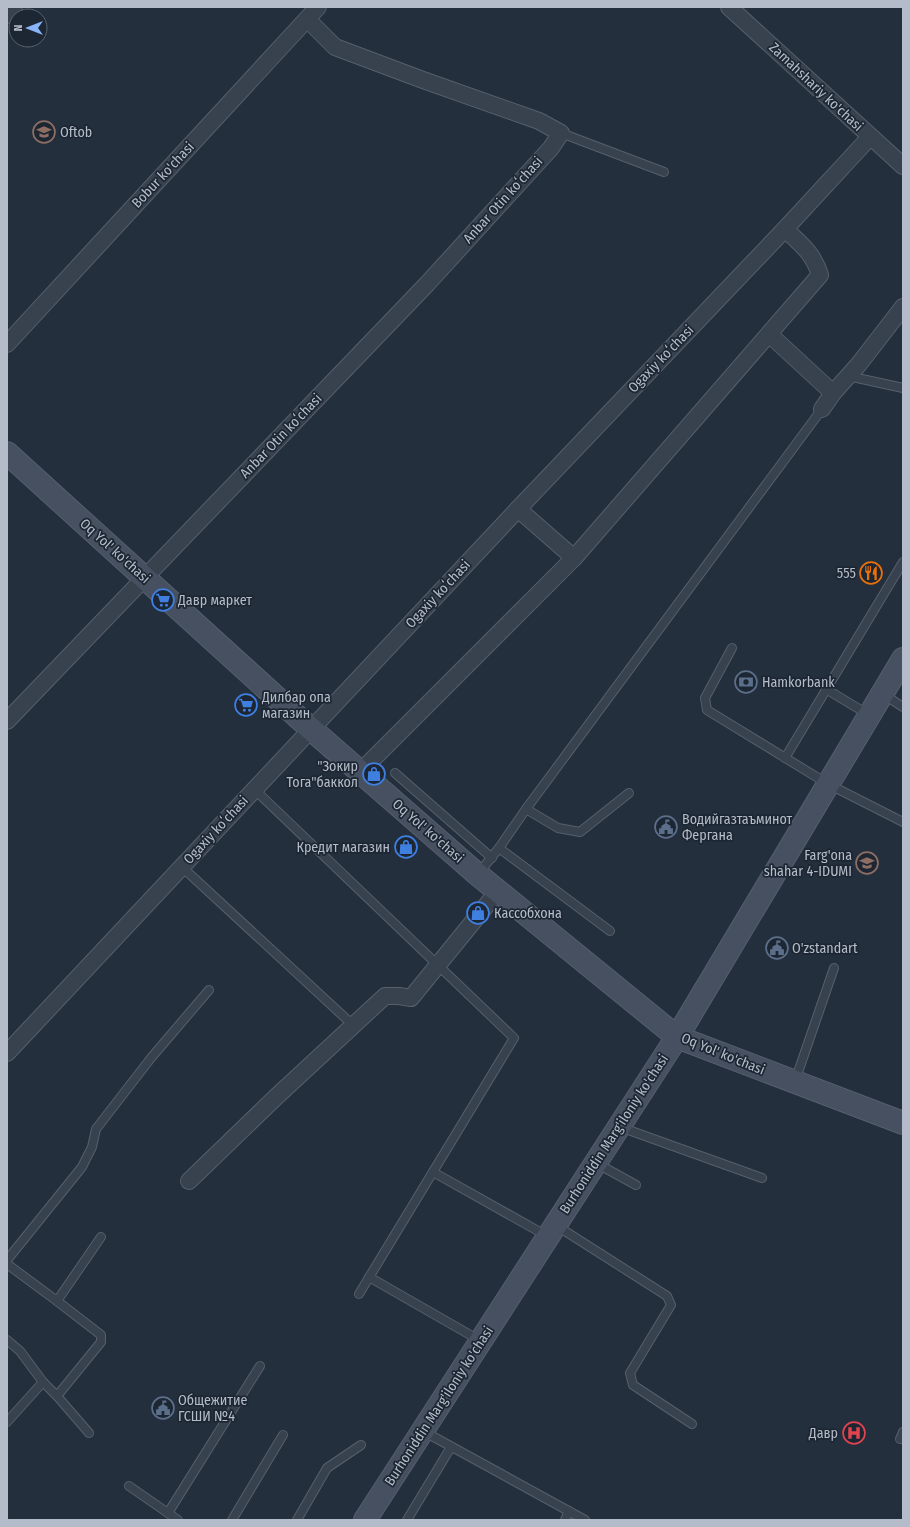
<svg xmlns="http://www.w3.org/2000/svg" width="910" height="1527" font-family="'Fira Sans Condensed',sans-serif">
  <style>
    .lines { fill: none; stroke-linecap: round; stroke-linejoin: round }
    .lane-casing { stroke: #565f6c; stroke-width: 10 }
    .street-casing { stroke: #565f6c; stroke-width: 18 }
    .secondary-casing { stroke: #565f6c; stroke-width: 24 }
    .lane { stroke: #38414e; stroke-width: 8 }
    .street { stroke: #38414e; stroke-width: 16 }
    .secondary { stroke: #465061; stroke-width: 22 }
    .labels { text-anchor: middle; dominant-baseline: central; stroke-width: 3.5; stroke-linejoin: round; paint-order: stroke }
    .street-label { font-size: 14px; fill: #b4bcc9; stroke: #1d2633 }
    .poi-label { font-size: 14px; fill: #b4bcc9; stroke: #1d2633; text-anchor: start }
  </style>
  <rect width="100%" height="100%" fill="#242f3e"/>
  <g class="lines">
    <g class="lane-casing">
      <g id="lane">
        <path d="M561,133L664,172"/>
        <path d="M848,376L903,388"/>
        <path d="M732,648L705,698L707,710L828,784L903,822"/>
        <path d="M826,689L869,715"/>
        <path d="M883,694L903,707"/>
        <path d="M785,758L903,562"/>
        <path d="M395,773L492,858"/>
        <path d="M254,789L514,1038L359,1294"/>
        <path d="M526,809L558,828L580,832L629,793"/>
        <path d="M499,848L610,931"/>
        <path d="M182,867L354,1026"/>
        <path d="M478,874L499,848L526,809L822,409"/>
        <path d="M795,1081L834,968"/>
        <path d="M620,1127L762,1178"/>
        <path d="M596,1163L636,1185"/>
        <path d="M433,1172L547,1236"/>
        <path d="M557,1226L667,1296L671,1305L630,1373L633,1385L692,1424"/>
        <path d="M7,1260L82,1167L92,1147L96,1129L151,1058L209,990"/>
        <path d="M7,1264L57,1301"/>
        <path d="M369,1277L479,1340"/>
        <path d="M7,1340L20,1351L43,1382L57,1396L89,1433"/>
        <path d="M57,1396L101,1342V1335L57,1301L101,1237"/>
        <path d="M7,1422L43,1382"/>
        <path d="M423,1431L585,1520"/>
        <path d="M900,1439L903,1432"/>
        <path d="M129,1486L178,1520"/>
        <path d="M168,1513L260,1366"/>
        <path d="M232,1520L283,1435"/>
        <path d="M297,1520L327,1468L361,1445"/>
        <path d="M407,1520L451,1447"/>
        <path d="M565,1520L569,1511"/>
      </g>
    </g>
    <g class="street-casing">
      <g id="street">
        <path d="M729,7L903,166"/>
        <path d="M7,15L14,7"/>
        <path d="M769,334L833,393"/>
        <path d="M7,344L318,7"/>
        <path d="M822,409L833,393L859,364L903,307"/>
        <path d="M518,509L574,558"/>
        <path d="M7,721L427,284L551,148L561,133L539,121L423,80L335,47L307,19"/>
        <path d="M360,772L574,558L820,275C813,253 802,245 785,229"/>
        <path d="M7,1053L518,509L785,229L870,137"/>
        <path d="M189,1181L276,1097L385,996H399L411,998L498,891"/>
      </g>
    </g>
    <g class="secondary-casing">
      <g id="secondary">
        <path d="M7,453L311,729L477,874L677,1037L903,1123"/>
        <path d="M365,1520L677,1037L903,659"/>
      </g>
    </g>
    <use href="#lane" class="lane"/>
    <use href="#street" class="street"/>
    <use href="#secondary" class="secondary"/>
  </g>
  <defs>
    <g id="school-ring" transform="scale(1.15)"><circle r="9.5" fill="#1d2633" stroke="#8d6e63" stroke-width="1.5"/><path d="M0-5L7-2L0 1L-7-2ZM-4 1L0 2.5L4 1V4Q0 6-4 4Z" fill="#8d6e63"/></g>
    <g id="restaurant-ring" transform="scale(1.15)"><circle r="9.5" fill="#1d2633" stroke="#e8710a" stroke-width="1.5"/><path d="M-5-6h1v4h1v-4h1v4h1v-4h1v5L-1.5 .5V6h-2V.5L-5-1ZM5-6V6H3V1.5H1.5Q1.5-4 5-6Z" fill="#e8710a"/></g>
    <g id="supermarket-ring" transform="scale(1.15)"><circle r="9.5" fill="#1d2633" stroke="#3f7fe0" stroke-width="1.5"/><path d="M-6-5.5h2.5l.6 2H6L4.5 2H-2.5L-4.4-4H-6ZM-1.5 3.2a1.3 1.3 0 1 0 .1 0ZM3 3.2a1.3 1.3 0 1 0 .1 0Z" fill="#3f7fe0"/></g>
    <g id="bank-ring" transform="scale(1.15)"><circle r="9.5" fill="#1d2633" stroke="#5c6f8a" stroke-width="1.5"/><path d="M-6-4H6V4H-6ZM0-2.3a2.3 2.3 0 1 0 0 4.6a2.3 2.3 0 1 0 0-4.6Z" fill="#5c6f8a"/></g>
    <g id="shop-ring" transform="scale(1.15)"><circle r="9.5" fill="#1d2633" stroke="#3f7fe0" stroke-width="1.5"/><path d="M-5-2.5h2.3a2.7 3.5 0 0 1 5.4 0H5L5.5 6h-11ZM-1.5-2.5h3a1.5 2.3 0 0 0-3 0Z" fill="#3f7fe0"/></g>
    <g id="civic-ring" transform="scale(1.15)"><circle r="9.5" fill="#1d2633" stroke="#5c6f8a" stroke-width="1.5"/><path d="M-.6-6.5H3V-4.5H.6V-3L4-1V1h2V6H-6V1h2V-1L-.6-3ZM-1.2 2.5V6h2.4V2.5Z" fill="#5c6f8a"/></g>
    <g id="hospital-ring" transform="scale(1.15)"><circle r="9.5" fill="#1d2633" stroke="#e0444e" stroke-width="1.5"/><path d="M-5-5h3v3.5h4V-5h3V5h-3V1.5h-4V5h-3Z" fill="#e0444e"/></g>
  </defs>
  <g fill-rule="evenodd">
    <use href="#school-ring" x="44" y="132"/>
    <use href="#restaurant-ring" x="871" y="573"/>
    <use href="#supermarket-ring" x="163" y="600"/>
    <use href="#bank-ring" x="746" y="682"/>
    <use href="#supermarket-ring" x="246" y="705"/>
    <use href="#shop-ring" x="374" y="774"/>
    <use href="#civic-ring" x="666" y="827"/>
    <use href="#shop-ring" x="406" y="847"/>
    <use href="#school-ring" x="867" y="863"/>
    <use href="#shop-ring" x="478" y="913"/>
    <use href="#civic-ring" x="777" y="948"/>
    <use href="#civic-ring" x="163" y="1408"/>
    <use href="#hospital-ring" x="854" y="1433"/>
  </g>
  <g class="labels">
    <g class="street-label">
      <text transform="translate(816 87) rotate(43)">Zamahshariy ko'chasi</text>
      <text transform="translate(163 175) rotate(-47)">Bobur ko'chasi</text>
      <text transform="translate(503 200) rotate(-48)">Anbar Otin koʻchasi</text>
      <text transform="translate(661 359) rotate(-46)">Ogaxiy koʻchasi</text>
      <text transform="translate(281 436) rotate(-46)">Anbar Otin koʻchasi</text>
      <text transform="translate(115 551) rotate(42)">Oq Yol' ko'chasi</text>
      <text transform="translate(438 594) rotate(-47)">Ogaxiy koʻchasi</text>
      <text transform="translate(216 830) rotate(-47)">Ogaxiy koʻchasi</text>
      <text transform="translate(428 831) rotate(41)">Oq Yol' ko'chasi</text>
      <text transform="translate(723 1054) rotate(22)">Oq Yol' ko'chasi</text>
      <text transform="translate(614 1134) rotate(-57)">Burhoniddin Marg'iloniy ko'chasi</text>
      <text transform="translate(439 1406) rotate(-57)">Burhoniddin Marg'iloniy ko'chasi</text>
    </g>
    <g class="poi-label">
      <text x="60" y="132">Oftob</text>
      <text x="856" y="573" text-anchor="end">555</text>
      <text x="178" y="600">Давр маркет</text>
      <text x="762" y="682">Hamkorbank</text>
      <text x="262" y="697">Дилбар опа<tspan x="262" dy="16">магазин</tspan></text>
      <text x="358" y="766" text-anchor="end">"Зокир<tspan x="358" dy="16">Тога"баккол</tspan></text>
      <text x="682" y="819">Водийгазтаъминот<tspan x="682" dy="16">Фергана</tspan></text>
      <text x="390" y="847" text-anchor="end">Кредит магазин</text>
      <text x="852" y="855" text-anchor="end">Farg'ona<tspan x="852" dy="16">shahar 4-IDUMI</tspan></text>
      <text x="494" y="913">Кассобхона</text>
      <text x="792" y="948">O'zstandart</text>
      <text x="178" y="1400">Общежитие<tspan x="178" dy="16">ГСШИ №4</tspan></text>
      <text x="838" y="1433" text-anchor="end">Давр</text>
    </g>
  </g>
  <rect width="910" height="1527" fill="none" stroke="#b4bcc9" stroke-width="16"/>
  <g transform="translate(28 28) rotate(270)"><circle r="19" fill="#1d2633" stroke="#59626f"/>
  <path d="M0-3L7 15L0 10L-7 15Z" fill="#8ab4f8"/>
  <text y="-6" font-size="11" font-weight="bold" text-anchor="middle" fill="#b4bcc9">N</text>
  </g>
</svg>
